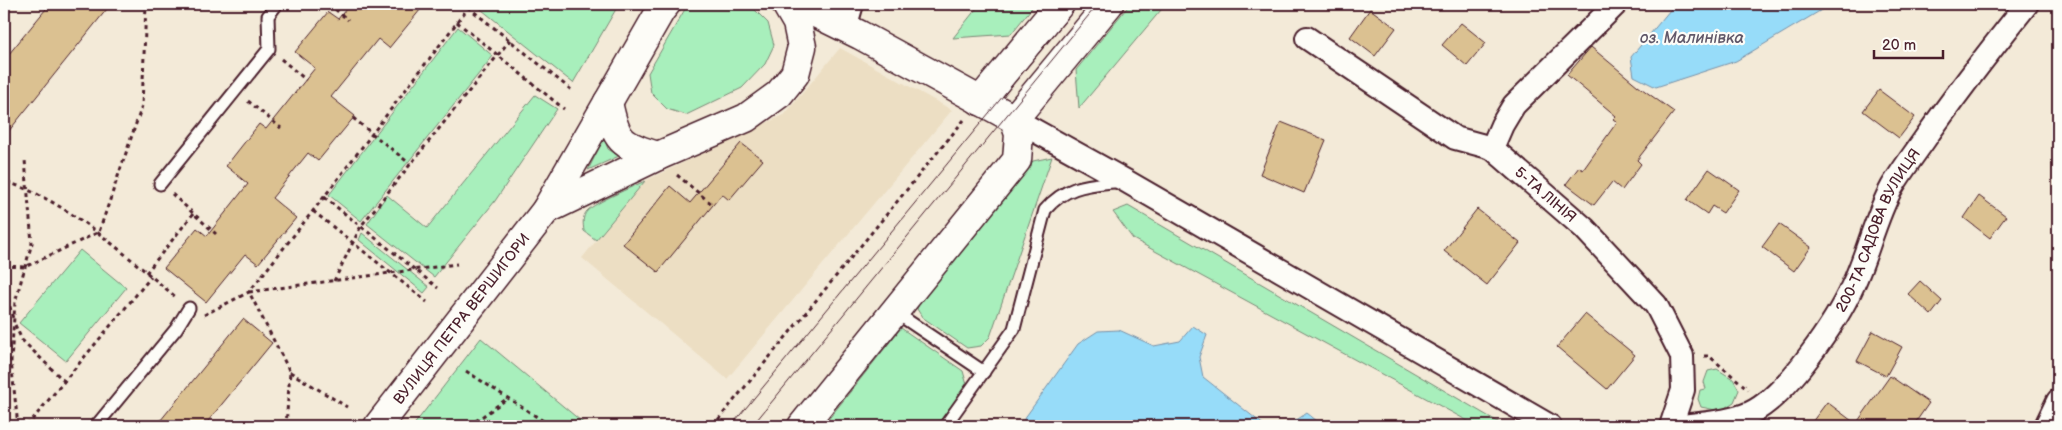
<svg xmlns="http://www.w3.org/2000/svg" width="2062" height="430" font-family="'Balsamiq Sans',sans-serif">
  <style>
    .built { fill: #ecdec3 }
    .green { fill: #a8efbc; stroke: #798774 }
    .water { fill: #97dcf9; stroke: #7890a7 }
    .building { fill: #dbc191; stroke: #4a1f2b }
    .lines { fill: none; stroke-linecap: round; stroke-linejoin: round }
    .lane-casing { stroke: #4a1f2b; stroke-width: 15 }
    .street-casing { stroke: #4a1f2b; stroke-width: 26 }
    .secondary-casing { stroke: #4a1f2b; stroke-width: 31 }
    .path { stroke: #4a1f2b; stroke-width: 3; stroke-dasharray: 4 4; stroke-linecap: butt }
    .lane { stroke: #fdfcf7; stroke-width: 11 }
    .street { stroke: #fdfcf7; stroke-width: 22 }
    .secondary { stroke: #fdfcf7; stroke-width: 28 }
    .tram { stroke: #4a1f2b; stroke-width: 1 }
    .labels { text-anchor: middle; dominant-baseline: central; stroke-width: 4.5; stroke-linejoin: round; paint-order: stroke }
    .street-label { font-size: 15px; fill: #4a1f2b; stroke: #fdfcf7 }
    .water-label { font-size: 16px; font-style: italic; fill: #615869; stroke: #fdfcf7 }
  </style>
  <rect width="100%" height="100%" fill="#f3ead8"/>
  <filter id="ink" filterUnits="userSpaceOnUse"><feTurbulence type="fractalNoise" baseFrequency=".02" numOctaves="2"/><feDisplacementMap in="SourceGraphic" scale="10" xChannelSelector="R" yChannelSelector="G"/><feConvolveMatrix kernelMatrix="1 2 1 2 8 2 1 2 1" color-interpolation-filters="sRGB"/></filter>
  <g filter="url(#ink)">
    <path class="built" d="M840,48L952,110L727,379L582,258L645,181L785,114Z"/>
    <g class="green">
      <path d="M478,4H619L573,83L477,6Z"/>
      <path d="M688,4H749L768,23L774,45L765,64L742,88L686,115L667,109L651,93L648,73Z"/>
      <path d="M980,4H1035L1011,34L953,38Z"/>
      <path d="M1130,4H1166L1079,108L1076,70Z"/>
      <path d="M458,27L493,56L361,221L329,195Z"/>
      <path d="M535,95L557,109L495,201L434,277L367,224L387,195L427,228Z"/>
      <path d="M604,138L608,149L619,156L588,170Z"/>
      <path d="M1052,157L990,337L981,346L967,348L922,317L917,309L921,299L1033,161Z"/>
      <path d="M645,181L596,240L584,231C583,224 582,217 587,211C596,202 632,187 645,181Z"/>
      <path d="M1128,206L1505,426H1477L1133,239L1113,212Z"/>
      <path d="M362,233L429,287L424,293L359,240Z"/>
      <path d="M80,250L126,288L66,361L19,323Z"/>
      <path d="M901,328L963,371L967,385L936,426H823Z"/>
      <path d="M481,338L587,426H413Z"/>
      <path d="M1717,369L1733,379L1739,390L1734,402L1720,411L1701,407L1698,399L1700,390L1706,389L1704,382L1708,371Z"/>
    </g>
    <g class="water">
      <path d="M1675,4H1824L1823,9L1736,61L1656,87L1634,76L1631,57Z"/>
      <path d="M1193,326L1207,335L1199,357L1203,377L1265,426H1019L1078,344L1098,331L1119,330L1154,346L1180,341Z"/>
      <path d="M1307,413L1317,421L1316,426H1282L1289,425Z"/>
    </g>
    <g class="building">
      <path d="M50,4H111L4,137V60Z"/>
      <path d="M350,4H425L389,48L378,39L331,97L355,116L318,161L308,153L272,198L296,218L258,264L245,254L206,302L164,268L197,228L207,236L248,184L226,166L259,124L266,129L315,68L295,52L328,12L338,19Z"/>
      <path d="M1370,9L1396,28L1375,56L1350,37Z"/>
      <path d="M1461,23L1486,43L1467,66L1442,45Z"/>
      <path d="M1591,47L1638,86L1674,112L1637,160L1641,164L1622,190L1612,182L1594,205L1566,184L1579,167L1583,170L1617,122L1613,119L1616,116L1567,75Z"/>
      <path d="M1879,90L1915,117L1899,138L1863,111Z"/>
      <path d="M1281,122L1326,140L1304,193L1260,174Z"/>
      <path d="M741,143L763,160L729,200L722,194L658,272L623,244L670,186L690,203Z"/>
      <path d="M1709,169L1739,190L1723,213L1712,206L1707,214L1687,200Z"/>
      <path d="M1979,196L2006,216L1990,238L1964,218Z"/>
      <path d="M1477,209L1520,243L1487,285L1444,251Z"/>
      <path d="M1779,224L1811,247L1794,271L1762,247Z"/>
      <path d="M1920,281L1942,301L1931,315L1908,294Z"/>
      <path d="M1585,314L1635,355L1607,389L1557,347Z"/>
      <path d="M243,319L272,343L204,426H156Z"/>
      <path d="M1873,331L1902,347L1886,376L1857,361Z"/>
      <path d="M1890,376L1929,403L1913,426H1809L1827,402L1856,424Z"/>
    </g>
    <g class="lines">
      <g class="lane-casing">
        <g id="lane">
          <path d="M160,184L269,49L268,16L277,4"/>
          <path d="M895,312L984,372"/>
          <path d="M96,426L176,329L189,308"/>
          <path d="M945,426L1014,329L1045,210C1067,184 1090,185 1122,181"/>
        </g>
      </g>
      <g class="street-casing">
        <g id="street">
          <path d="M845,28L852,4"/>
          <path id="s1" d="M1307,38L1455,138L1492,148L1584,228L1656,305L1682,356L1683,390L1671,426"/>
          <path d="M1014,119L1126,181L1550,426"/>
          <path d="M1492,148L1502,125L1514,105L1616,4"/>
          <path id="s2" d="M1683,426C1704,423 1729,422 1750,413C1786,397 1837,321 1853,285C1868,253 1875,218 1892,187C1901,172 1912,157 1922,143C1955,95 1991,49 2027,4"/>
          <path d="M2046,426L2058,401"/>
        </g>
      </g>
      <g class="secondary-casing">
        <g id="secondary">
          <path d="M797,4L860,35L1014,119L1019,134L1017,160L802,426"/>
          <path d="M980,101L1060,4"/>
          <path d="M608,102C616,141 620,145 658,156"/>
          <path d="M1014,119L1109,4"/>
          <path d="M546,210L658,156L746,118L779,94L795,74L802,47L797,23L786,4"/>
          <path id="s3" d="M378,426L546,210L661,10L666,4"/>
        </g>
      </g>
      <g class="path">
        <path d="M329,4L348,20"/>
        <path d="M4,5V4"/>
        <path d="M468,7L574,92"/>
        <path d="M457,22L564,109"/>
        <path d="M281,59L306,80"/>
        <path d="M248,101L281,128"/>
        <path d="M353,118L410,164"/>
        <path d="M677,175L713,205"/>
        <path d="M7,182C70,202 126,256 177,298"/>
        <path d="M172,194L216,234"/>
        <path d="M324,197L438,288"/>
        <path d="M313,211L427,302"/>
        <path d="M4,266L25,267L99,232L142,106L146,4"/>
        <path d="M146,273L193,214"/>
        <path d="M334,281L361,226L510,40"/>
        <path d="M4,283L13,319"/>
        <path d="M204,315L249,292L324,197L471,4"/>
        <path d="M15,325L22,340L64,381"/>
        <path d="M1704,356H1709L1748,389"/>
        <path d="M466,371L551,426"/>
        <path d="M290,372L347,407"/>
        <path d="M18,426L11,361L15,302L32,243L25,160"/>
        <path d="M27,426L151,277"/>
        <path d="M286,426L290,372L249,292L457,264"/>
        <path d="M469,426L508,398"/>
        <path d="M713,426L964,120"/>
      </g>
      <use href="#lane" class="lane"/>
      <use href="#street" class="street"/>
      <use href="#secondary" class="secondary"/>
      <g class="tram">
        <path d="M731,426L1079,4"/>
        <path d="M752,426L1098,4"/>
      </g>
    </g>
  </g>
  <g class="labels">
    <g class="street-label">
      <text stroke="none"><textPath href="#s1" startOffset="288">5-ТА ЛІНІЯ</textPath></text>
      <text stroke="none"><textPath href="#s2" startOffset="295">200-ТА САДОВА ВУЛИЦЯ</textPath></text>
      <text stroke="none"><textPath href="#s3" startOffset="136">ВУЛИЦЯ ПЕТРА ВЕРШИГОРИ</textPath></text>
    </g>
    <g class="water-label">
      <text x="1692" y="38">оз. Малинівка</text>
    </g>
  </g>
  <rect width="2062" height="430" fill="none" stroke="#fdfcf7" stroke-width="20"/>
  <rect x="10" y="10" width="2042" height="410" fill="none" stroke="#4a1f2b" stroke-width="2" filter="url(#ink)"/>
  <path d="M1874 50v8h69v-8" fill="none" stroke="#4a1f2b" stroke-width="2.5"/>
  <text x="1882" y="50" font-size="15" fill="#4a1f2b" stroke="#fdfcf7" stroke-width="4" paint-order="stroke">20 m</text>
</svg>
